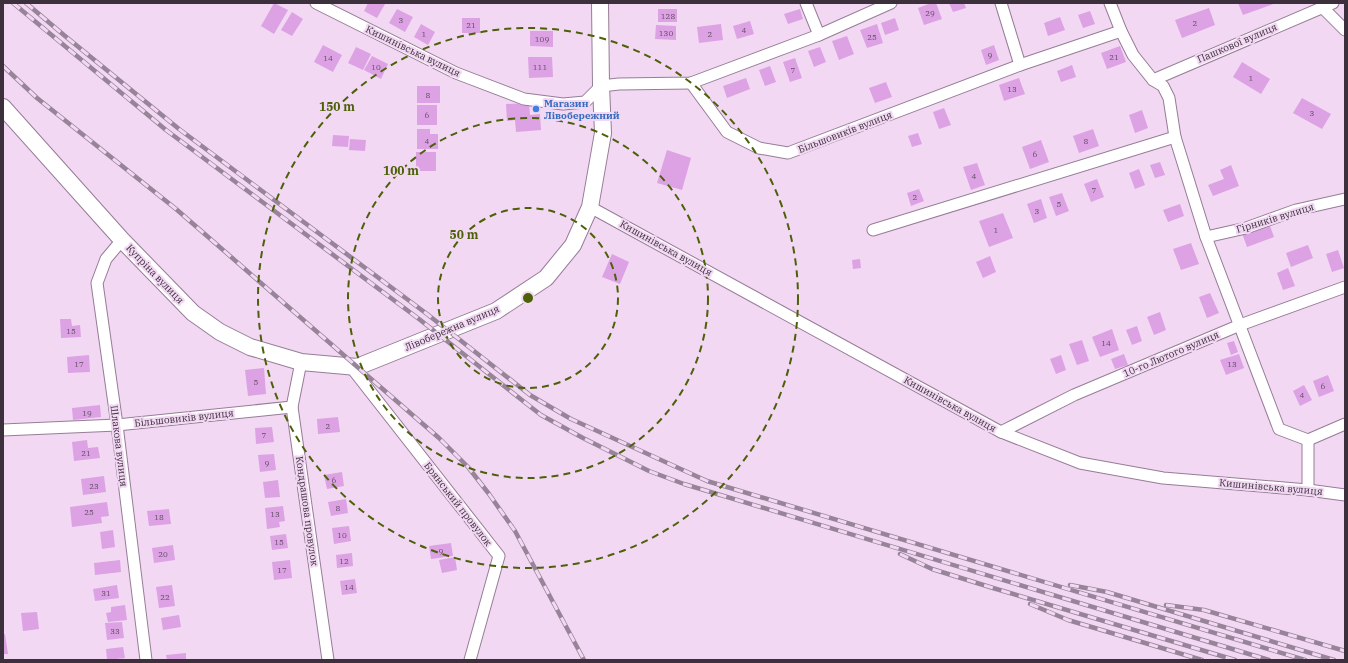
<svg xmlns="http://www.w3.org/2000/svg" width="1348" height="663" font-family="'IBM Plex Serif',serif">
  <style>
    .building { fill: #dca2e4 }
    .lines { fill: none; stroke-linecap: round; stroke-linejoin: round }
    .street-casing { stroke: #967d96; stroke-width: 13 }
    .secondary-casing { stroke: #967d96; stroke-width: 18 }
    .street { stroke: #fff; stroke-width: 11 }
    .secondary { stroke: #fff; stroke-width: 16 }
    .rail-casing { stroke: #978498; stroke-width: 4.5 }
    .rail { stroke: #f2d8f3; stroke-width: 3; stroke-dasharray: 9; stroke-linecap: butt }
    .ring { fill: none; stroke: #4c6008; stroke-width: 2; stroke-dasharray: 7 5 }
    .shop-dot { fill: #3f7fe0; stroke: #f2d8f3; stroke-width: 1.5 }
    .labels { text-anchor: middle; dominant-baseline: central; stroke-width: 4; stroke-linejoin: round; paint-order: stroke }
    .number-label { font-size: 8px; fill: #634c65 }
    .street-label { font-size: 10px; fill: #3b303b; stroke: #f2d8f3 }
    .shop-label { font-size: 10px; font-weight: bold; fill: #366cbe; stroke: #f2d8f3; text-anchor: start }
    .centre { fill: #4c6008; stroke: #f2d8f3; stroke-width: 2 }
    .ring-label { font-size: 12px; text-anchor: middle; font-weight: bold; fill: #4c6008; stroke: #f2d8f3; stroke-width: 4; stroke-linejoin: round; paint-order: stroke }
  </style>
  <rect width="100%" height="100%" fill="#f2d8f3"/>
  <g class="building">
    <path d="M274,3L288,10L274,34L261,26Z"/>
    <path d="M368,3H382L385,4L377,18L364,11Z"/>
    <path d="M931,3H936L942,19L924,25L918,8Z"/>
    <path d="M949,3H964L966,8L953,12Z"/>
    <path d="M1238,3H1276L1243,15Z"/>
    <path d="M1209,8L1215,25L1182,38L1175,20Z"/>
    <path d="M397,9L413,17L405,32L389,23Z"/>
    <rect x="658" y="9" width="19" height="13"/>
    <path d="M800,9L803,19L788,24L784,14Z"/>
    <path d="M1090,11L1095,24L1083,28L1078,15Z"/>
    <path d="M292,12L303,19L292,36L281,30Z"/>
    <path d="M1060,17L1065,30L1048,36L1044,23Z"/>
    <rect x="462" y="18" width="18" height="15"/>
    <path d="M895,18L899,30L885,35L881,23Z"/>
    <path d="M750,21L754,34L737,39L733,26Z"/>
    <path d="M421,24L435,32L428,45L414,37Z"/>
    <path d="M721,24L723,40L699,43L697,27Z"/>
    <path d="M877,24L883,43L867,48L860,30Z"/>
    <path d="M656,25L676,26V40L655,39Z"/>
    <path d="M530,31H553V47L530,46Z"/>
    <path d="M847,36L854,54L839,60L832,41Z"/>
    <path d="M323,45L342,55L333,72L314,62Z"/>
    <path d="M994,45L999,60L986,65L981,50Z"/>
    <path d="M1120,46L1126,62L1107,69L1101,53Z"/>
    <path d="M356,47L371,54L363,70L348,63Z"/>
    <path d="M820,47L826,62L814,67L808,51Z"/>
    <path d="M372,56L388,64L381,79L364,70Z"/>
    <path d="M528,57H552L553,77L529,78Z"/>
    <path d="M795,58L802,78L790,82L783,62Z"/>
    <path d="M1242,62L1270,79L1261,94L1233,77Z"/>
    <path d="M1072,65L1076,77L1061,82L1057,71Z"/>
    <path d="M770,66L776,82L765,86L759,70Z"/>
    <path d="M746,78L750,89L727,98L723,86Z"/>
    <path d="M1019,78L1025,94L1004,101L999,85Z"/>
    <path d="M886,82L892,97L875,103L869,88Z"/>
    <rect x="417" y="86" width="23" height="17"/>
    <path d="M1302,98L1331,114L1322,129L1293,113Z"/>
    <path d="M529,103L530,115L540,114L541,130L516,132L515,120L507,121L506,104Z"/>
    <rect x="417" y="105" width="20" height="20"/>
    <path d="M944,108L951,125L939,129L933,112Z"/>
    <path d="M1142,110L1148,128L1135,133L1129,115Z"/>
    <path d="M417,129H430V134H438V149H417Z"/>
    <path d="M1093,129L1099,146L1079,153L1073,136Z"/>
    <path d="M918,133L922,144L912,147L908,136Z"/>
    <path d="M333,135L349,136L348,147L332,146Z"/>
    <path d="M350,139L366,140L365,151L349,150Z"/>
    <path d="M1041,140L1049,162L1030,169L1022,147Z"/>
    <path d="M667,150L691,158L682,190L657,183Z"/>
    <rect x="416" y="152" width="20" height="19"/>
    <path d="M1160,162L1165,175L1155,178L1150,165Z"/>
    <path d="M977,163L985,185L971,190L963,167Z"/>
    <path d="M1231,165L1239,186L1213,196L1208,185L1224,179L1220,170Z"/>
    <path d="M1139,169L1145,185L1135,189L1129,173Z"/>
    <path d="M1097,179L1104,197L1091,202L1084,184Z"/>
    <path d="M919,189L924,201L911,206L907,193Z"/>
    <path d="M1062,193L1069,211L1056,216L1049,197Z"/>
    <path d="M1041,199L1047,218L1034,223L1027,204Z"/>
    <path d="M1180,204L1184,216L1168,222L1163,210Z"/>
    <path d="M1003,213L1013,238L989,247L979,221Z"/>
    <path d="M1269,223L1274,237L1247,247L1242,233Z"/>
    <path d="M1191,243L1199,264L1181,270L1173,249Z"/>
    <path d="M1308,245L1313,258L1291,267L1286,253Z"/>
    <path d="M1338,250L1344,268L1332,272L1326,254Z"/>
    <path d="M612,254L629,262L620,284L602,277Z"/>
    <path d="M990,256L996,272L983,278L976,262Z"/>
    <path d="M860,259L861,268L853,269L852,260Z"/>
    <path d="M1288,268L1295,286L1283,290L1277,273Z"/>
    <path d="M1210,293L1219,313L1207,318L1199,297Z"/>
    <path d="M1160,312L1166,330L1154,335L1147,317Z"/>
    <path d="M60,319H71L72,326L80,325L81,337L61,338Z"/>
    <path d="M1137,326L1142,341L1132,345L1126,330Z"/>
    <path d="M1112,329L1119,350L1100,357L1092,337Z"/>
    <path d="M1082,340L1089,361L1077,365L1069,344Z"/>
    <path d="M1234,341L1238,352L1231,355L1227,343Z"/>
    <path d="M1124,354L1128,365L1115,369L1111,359Z"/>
    <path d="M1239,354L1244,368L1226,375L1220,360Z"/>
    <path d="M89,355L90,372L68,373L67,357Z"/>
    <path d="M1061,355L1066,370L1056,374L1050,359Z"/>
    <path d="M264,368L266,394L248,396L245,370Z"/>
    <path d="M1328,375L1334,391L1319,397L1313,381Z"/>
    <path d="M1304,385L1312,400L1300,406L1293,391Z"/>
    <path d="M100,405L101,417L73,420L72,408Z"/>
    <path d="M338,417L340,432L318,434L317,419Z"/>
    <path d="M272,427L274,442L256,444L255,428Z"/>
    <path d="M87,440L88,448L98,447L100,458L74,461L72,442Z"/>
    <path d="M274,454L276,470L260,472L258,455Z"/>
    <path d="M342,472L344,486L327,489L324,475Z"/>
    <path d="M104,476L106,492L83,495L81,479Z"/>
    <path d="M278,480L280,497L265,498L263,482Z"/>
    <path d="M346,499L348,513L331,516L328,502Z"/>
    <path d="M107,502L109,516L101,517L102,523L72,527L70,507Z"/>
    <path d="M283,506L285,521L279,522L280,527L267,529L265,508Z"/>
    <path d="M169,509L171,524L149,526L147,511Z"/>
    <path d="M349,526L351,541L334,544L332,528Z"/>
    <path d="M113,530L115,547L102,549L100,532Z"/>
    <path d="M286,534L288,548L272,550L270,536Z"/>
    <path d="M451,543L453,556L431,559L429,546Z"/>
    <path d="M173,545L175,560L154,563L152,548Z"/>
    <path d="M352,553L353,566L337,568L336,555Z"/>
    <path d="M455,557L457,570L442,573L439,560Z"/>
    <path d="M120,560L121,572L95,575L94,563Z"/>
    <path d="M290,560L292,578L274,580L272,562Z"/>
    <path d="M355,579L357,593L342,595L340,581Z"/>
    <path d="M117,585L119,598L95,601L93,589Z"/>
    <path d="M172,585L175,606L159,608L156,587Z"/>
    <path d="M125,605L127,620L108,622L106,613L111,612V607Z"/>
    <path d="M37,612L39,629L23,631L21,613Z"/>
    <path d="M179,615L181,627L163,630L161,618Z"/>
    <path d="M122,622L124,638L107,640L105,623Z"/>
    <path d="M5,634L8,654H3V635Z"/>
    <path d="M123,647L125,658L107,660L106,649Z"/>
    <path d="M186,653V660H167L166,655Z"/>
  </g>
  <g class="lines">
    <g class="street-casing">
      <g id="street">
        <path d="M316,3L456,73L524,99L563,104L585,102L601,86L619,84L691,83L819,35L891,3"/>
        <path d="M806,3L819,35"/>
        <path d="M1001,3L1020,65"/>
        <path d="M1110,3L1121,31L1133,55L1153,80L1163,86L1169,98L1175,137L1206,237L1279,429L1308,440V490"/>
        <path d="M1323,8L1345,30"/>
        <path d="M1153,80L1333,3"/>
        <path d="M691,83L727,132L759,148L788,153L1020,65L1121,31"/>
        <path d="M590,207L1001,432L1080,463L1163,478L1308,490L1345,495"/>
        <path d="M873,230L1175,137"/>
        <path d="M1206,237L1246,228L1296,210L1345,199"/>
        <path d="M122,240L106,259L97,283L117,425L146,660"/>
        <path d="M301,362L292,407L328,660"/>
        <path d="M351,367L499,556L470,660"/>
        <path d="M3,430L117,425L292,407"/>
        <path d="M1001,432L1074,395L1240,325L1345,287"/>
        <path d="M1308,440L1345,424"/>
      </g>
    </g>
    <g class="secondary-casing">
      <path id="secondary" d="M3,107L122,240L193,313L220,332L250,347L301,362L357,367L496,311L546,278L573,245L590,207L603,133L601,86L600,3"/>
    </g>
    <use href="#street" class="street"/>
    <use href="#secondary" class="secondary"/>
    <g class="rail-casing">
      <g id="rail">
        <path d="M13,3L166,130L419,319L541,415L583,438L649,471L684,484L1269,660"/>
        <path d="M26,3L65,36L179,129L427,314L530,395L571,419L707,481L1305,660"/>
        <path d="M3,66L37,98L176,209L439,438L468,467L489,494L515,531L584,660"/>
        <path d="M900,554L932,569L993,588L1235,660"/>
        <path d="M1070,585L1107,592L1334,660"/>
        <path d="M1030,604L1068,620L1202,660"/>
        <path d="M1166,605L1204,610L1345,651"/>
      </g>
    </g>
    <use href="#rail" class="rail"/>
  </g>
  <g class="ring">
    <circle cx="528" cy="298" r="90"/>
    <circle cx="528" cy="298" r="180"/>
    <circle cx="528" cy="298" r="270"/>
  </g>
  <circle class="shop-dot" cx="536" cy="109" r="4"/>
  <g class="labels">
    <g class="number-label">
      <text x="930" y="13">29</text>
      <text x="668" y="16">128</text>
      <text x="401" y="20">3</text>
      <text x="1195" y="23">2</text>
      <text x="471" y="25">21</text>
      <text x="744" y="30">4</text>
      <text x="666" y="33">130</text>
      <text x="424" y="34">1</text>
      <text x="710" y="34">2</text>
      <text x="872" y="37">25</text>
      <text x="542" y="39">109</text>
      <text x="990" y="55">9</text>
      <text x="1114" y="57">21</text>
      <text x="328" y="58">14</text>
      <text x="376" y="67">10</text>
      <text x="540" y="67">111</text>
      <text x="793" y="70">7</text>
      <text x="1251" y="78">1</text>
      <text x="1012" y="89">13</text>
      <text x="428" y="95">8</text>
      <text x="1312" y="113">3</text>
      <text x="427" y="115">6</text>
      <text x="427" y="141">4</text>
      <text x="1086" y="141">8</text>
      <text x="1035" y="154">6</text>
      <text x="974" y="176">4</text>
      <text x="1094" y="190">7</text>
      <text x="915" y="197">2</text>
      <text x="1059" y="204">5</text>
      <text x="1037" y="211">3</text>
      <text x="996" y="230">1</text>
      <text x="71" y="331">15</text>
      <text x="1106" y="343">14</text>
      <text x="79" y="364">17</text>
      <text x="1232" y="364">13</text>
      <text x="256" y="382">5</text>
      <text x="1323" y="386">6</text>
      <text x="1302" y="395">4</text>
      <text x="87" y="413">19</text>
      <text x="328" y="426">2</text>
      <text x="264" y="435">7</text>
      <text x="86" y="453">21</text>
      <text x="267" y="463">9</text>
      <text x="334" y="480">6</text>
      <text x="94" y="486">23</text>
      <text x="338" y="508">8</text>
      <text x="89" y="512">25</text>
      <text x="275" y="514">13</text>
      <text x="159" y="517">18</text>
      <text x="342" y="535">10</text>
      <text x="279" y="542">15</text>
      <text x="441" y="551">9</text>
      <text x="163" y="554">20</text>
      <text x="344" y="561">12</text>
      <text x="282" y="570">17</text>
      <text x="349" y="587">14</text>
      <text x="106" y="593">31</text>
      <text x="165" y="597">22</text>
      <text x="115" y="631">33</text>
    </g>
    <g class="street-label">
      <text transform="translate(1237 43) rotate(-23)">Пашкової вулиця</text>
      <text transform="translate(413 51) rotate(26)">Кишинівська вулиця</text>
      <text transform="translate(845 132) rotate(-21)">Більшовиків вулиця</text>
      <text transform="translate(1275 218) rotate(-17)">Гірників вулиця</text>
      <text transform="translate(666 248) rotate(29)">Кишинівська вулиця</text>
      <text transform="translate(155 274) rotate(46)">Купріна вулиця</text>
      <text transform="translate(452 328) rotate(-23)">Лівобережна вулиця</text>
      <text transform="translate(1171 354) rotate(-23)">10-го Лютого вулиця</text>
      <text transform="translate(950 404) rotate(29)">Кишинівська вулиця</text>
      <text transform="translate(184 418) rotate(-6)">Більшовиків вулиця</text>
      <text transform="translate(119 446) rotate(83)">Шлакова вулиця</text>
      <text transform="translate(1271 487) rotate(5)">Кишинівська вулиця</text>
      <text transform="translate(458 504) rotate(52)">Брянський провулок</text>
      <text transform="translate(307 511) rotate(82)">Кондрашова провулок</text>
    </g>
    <g class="shop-label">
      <text x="544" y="103">Магазин<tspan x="544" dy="12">Лівобережний</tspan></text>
    </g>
  </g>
  <circle cx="528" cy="298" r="6" class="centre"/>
  <g class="ring-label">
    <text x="337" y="111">150 m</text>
    <text x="401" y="175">100 m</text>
    <text x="464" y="239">50 m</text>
  </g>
  <rect width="1348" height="663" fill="none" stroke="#3b303b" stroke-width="8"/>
</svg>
